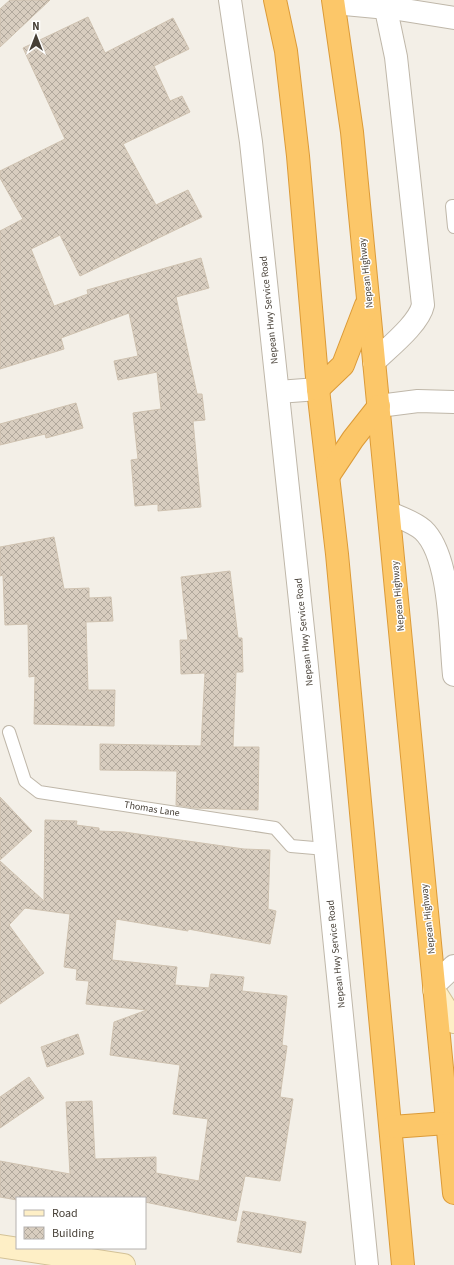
<svg xmlns="http://www.w3.org/2000/svg" width="454" height="1265" font-family="'Source Sans 3',sans-serif">
  <style>
    .building { fill: url(#building-cross-hatch); stroke: #cfc2b0 }
    .lines { fill: none; stroke-linecap: round; stroke-linejoin: round }
    .lane-casing { stroke: #bfb7a9; stroke-width: 14 }
    .street-casing { stroke: #bfb7a9; stroke-width: 24 }
    .secondary-casing { stroke: #d3c297; stroke-width: 24 }
    .highway-casing { stroke: #dc9b38; stroke-width: 24 }
    .lane { stroke: #fff; stroke-width: 12 }
    .street { stroke: #fff; stroke-width: 22 }
    .secondary { stroke: #feefc6; stroke-width: 22 }
    .highway { stroke: #fcc769; stroke-width: 22 }
    .labels { text-anchor: middle; dominant-baseline: central; stroke-width: 3; stroke-linejoin: round; paint-order: stroke }
    .street-label { font-size: 10px; fill: #463f36; stroke: #fff }
  </style>
  <defs>
    <pattern id="building-cross-hatch" width="8" height="8" patternUnits="userSpaceOnUse"><rect width="8" height="8" fill="#d8cdbf"/><path d="M0 0l8 8M0 8l8-8" fill="none" stroke="#b1a89c"/></pattern>
  </defs>
  <rect width="100%" height="100%" fill="#f3efe7"/>
  <g class="building">
    <path d="M10,0H50L0,47V9Z"/>
    <path d="M88,17L105,53L173,18L189,49L154,66L170,101L182,96L190,112L123,144L156,205L188,190L202,217L80,276L60,235L31,249L54,306L88,294L87,290L201,258L209,288L176,297L197,394H202L205,420L193,421L201,507L158,511V504L135,506L131,460L138,459L133,413L161,409L157,372L118,380L114,361L138,356L129,313L61,338L64,349L0,369V231L23,219L0,178V171L65,139L23,48Z"/>
    <path d="M76,403L83,428L46,438L45,434L0,445V424Z"/>
    <path d="M54,537L64,589L89,588V598L111,597L113,621L86,622L88,690H115L114,726L34,724L35,676L29,677L28,624L5,625L3,575L0,576V547Z"/>
    <path d="M230,571L238,638H242L243,672H236L233,747H259L258,810L194,808L176,805L177,771L100,770V744L201,746L205,673L181,674L180,640H188L181,577Z"/>
    <path d="M0,797L32,831L0,860Z"/>
    <path d="M45,820L77,821L76,825L99,828V831L124,832L244,849L270,850L268,909L276,911L270,944L188,929V931L116,919L112,960L177,967L175,985L209,988L211,974L244,977L242,991L287,996L282,1045L287,1046L280,1097L293,1099L280,1181L245,1176L236,1221L145,1202V1198H17V1200L0,1197V1161L70,1174L66,1102L92,1101L95,1159L156,1157V1173L199,1181L208,1119L173,1114L180,1065L110,1055L114,1022L147,1010L86,1004L89,981L76,980L77,969L64,967L70,914L25,908L9,925L44,973L0,1004V861L44,901Z"/>
    <path d="M78,1034L84,1054L47,1067L41,1047Z"/>
    <path d="M29,1077L44,1098L0,1128V1097Z"/>
    <path d="M243,1211L306,1222L301,1253L237,1242Z"/>
  </g>
  <g class="lines">
    <g class="lane-casing">
      <g id="lane">
        <path d="M454,206H452L454,227"/>
        <path d="M9,732L25,781L39,792L275,828L291,846L326,849"/>
      </g>
    </g>
    <g class="street-casing">
      <g id="street">
        <path d="M230,0L251,142L306,657L367,1265"/>
        <path d="M334,3L398,9L454,18"/>
        <path d="M374,362C388,348 419,324 423,305L396,57L384,0"/>
        <path d="M278,392L318,389"/>
        <path d="M379,406L418,401L454,402"/>
        <path d="M390,513C401,518 414,522 423,530C451,556 450,637 454,675"/>
        <path d="M434,985L454,966"/>
      </g>
    </g>
    <g class="secondary-casing">
      <g id="secondary">
        <path d="M434,990L454,1022"/>
        <path d="M0,1246L124,1265"/>
      </g>
    </g>
    <g class="highway-casing">
      <g id="highway">
        <path d="M275,0L286,51L298,156L318,389L337,554L403,1265"/>
        <path d="M333,0L352,132L454,1193"/>
        <path d="M318,389L343,365L366,305"/>
        <path d="M329,475L353,439L379,406"/>
        <path d="M392,1127L447,1123"/>
      </g>
    </g>
    <use href="#lane" class="lane"/>
    <use href="#street" class="street"/>
    <use href="#secondary" class="secondary"/>
    <use href="#highway" class="highway"/>
  </g>
  <g class="labels">
    <g class="street-label">
      <text transform="translate(366 273) rotate(-96)">Nepean Highway</text>
      <text transform="translate(269 310) rotate(-96)">Nepean Hwy Service Road</text>
      <text transform="translate(398 596) rotate(-95)">Nepean Highway</text>
      <text transform="translate(304 632) rotate(-96)">Nepean Hwy Service Road</text>
      <text transform="translate(152 809) rotate(9)">Thomas Lane</text>
      <text transform="translate(428 919) rotate(-96)">Nepean Highway</text>
      <text transform="translate(336 954) rotate(-96)">Nepean Hwy Service Road</text>
    </g>
  </g>
  <rect x="16" y="1197" width="130" height="52" fill="#ffffff" stroke="#b5b2af"/>
  <rect x="24" y="1210" width="20" height="6" fill="#feefc6" stroke="#b5b2af"/>
  <text x="52" y="1217" font-size="12" fill="#463f36">Road</text>
  <rect x="24" y="1227" width="20" height="12" fill="url(#building-cross-hatch)" stroke="#b5b2af"/>
  <text x="52" y="1237" font-size="12" fill="#463f36">Building</text>
  <g transform="translate(36 36)" stroke="#ffffff" stroke-width="3" paint-order="stroke">
  <path d="M0-3L7 15L0 10L-7 15Z" fill="#463f36"/>
  <text y="-6" font-size="11" font-weight="bold" text-anchor="middle" fill="#463f36">N</text>
  </g>
</svg>
